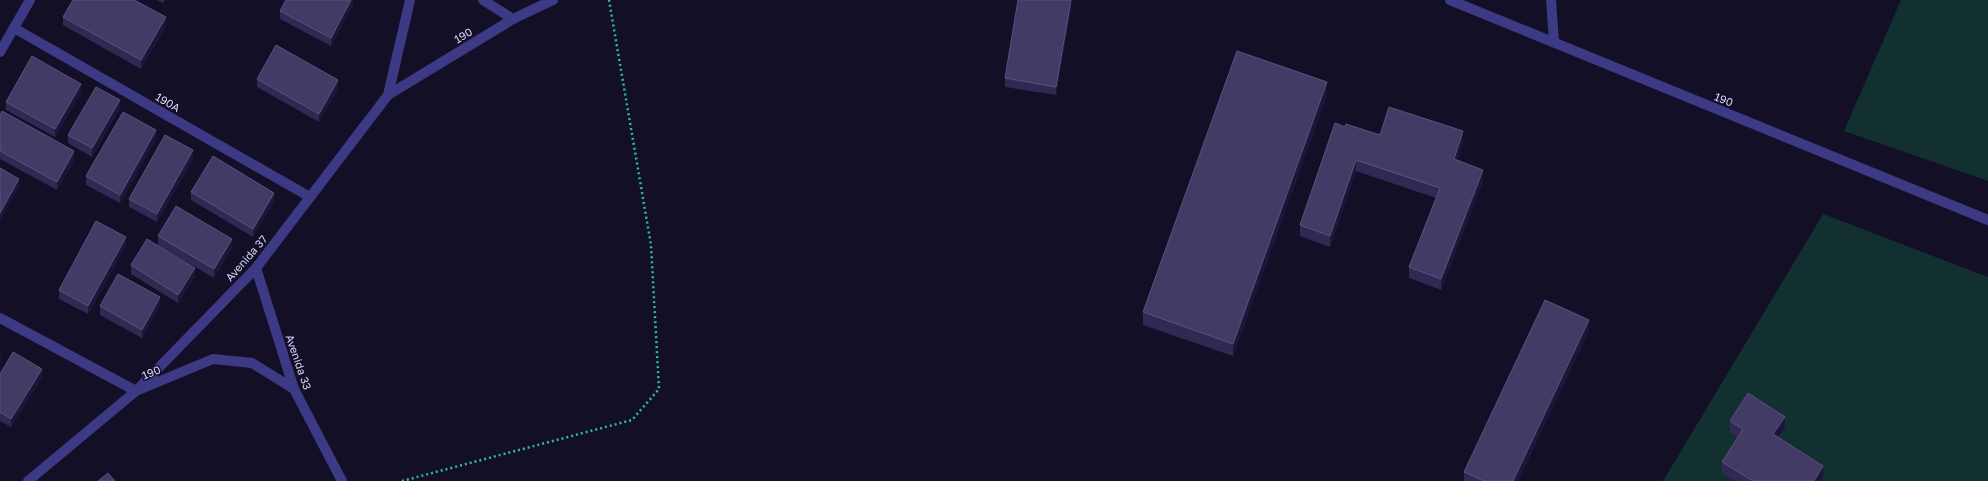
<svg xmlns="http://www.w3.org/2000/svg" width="1988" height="481" font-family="'Golos Text',sans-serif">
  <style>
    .green { fill: #12302f }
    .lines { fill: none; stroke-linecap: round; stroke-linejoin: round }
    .path { stroke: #2fb8b0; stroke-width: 2.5; stroke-dasharray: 2 3; stroke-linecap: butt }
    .service { stroke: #3d3a85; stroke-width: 10 }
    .minor { stroke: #3d3a85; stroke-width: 10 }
    .tertiary { stroke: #3d3a85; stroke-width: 10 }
    .wall { fill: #312854 }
    .shaded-wall { fill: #1d163a }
    .building { fill: #433a66; stroke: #5a527e }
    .labels { text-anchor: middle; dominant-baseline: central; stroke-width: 3; stroke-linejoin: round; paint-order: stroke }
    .street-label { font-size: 11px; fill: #d9d4ff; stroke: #130f26 }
  </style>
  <rect width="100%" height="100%" fill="#130f26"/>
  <g class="green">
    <path d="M1901,0H1988V181L1844,131Z"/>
    <path d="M1823,214L1988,277V481H1663Z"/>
  </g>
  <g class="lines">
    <path class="path" d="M402,481L632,420L659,389L651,245L609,0"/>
    <path class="service" d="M1551,0L1554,42"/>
    <g class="minor">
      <path d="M483,0L513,19"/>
      <path d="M1450,0L1988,220"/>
      <path d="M14,28L310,197"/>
      <path d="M0,52L30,0"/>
      <path d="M388,95L513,19L553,0"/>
      <path d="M256,268L294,389"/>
      <path d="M28,481L136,391L256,268L388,95L410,0"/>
    </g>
    <path class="tertiary" d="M0,318L136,391L213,359L252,363L294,389L342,481"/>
  </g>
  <g class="wall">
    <path d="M157,0H165L163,3Z"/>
    <path d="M353,0V5L331,46L280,19V11Z"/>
    <path d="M1071,7L1056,95L1005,87V78Z"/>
    <path d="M63,17L166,26L141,69L63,25Z"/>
    <path d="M257,79L338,88L319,122L257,87Z"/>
    <path d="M81,92L55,137L6,110V102Z"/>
    <path d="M1327,95L1233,356L1143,325V312Z"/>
    <path d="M120,108L92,157L68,143V135Z"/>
    <path d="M0,116L74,160L57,190L0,159Z"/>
    <path d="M1345,127L1380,135L1463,142L1457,160L1483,181L1441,290L1409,278V267L1436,198L1356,171L1330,247L1300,236V225Z"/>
    <path d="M156,139L120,203L86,185V176Z"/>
    <path d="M193,159L157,222L129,207V199Z"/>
    <path d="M191,192L274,201L253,237L191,200Z"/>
    <path d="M158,236L232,247L214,278L158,245Z"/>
    <path d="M126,245L88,314L59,299V290Z"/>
    <path d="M131,265L195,276L178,303L131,274Z"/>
    <path d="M160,305L142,338L100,315V306Z"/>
    <path d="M1589,331L1518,481H1464V472Z"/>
    <path d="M0,374L42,377L11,427L0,421Z"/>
    <path d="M1730,421L1785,428L1778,438L1823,477L1821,481H1735L1722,473V462L1738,437L1730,432Z"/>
  </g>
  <g class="shaded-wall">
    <path d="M351,0H353V5L331,46V38Z"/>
    <path d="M1071,0V7L1056,95V87Z"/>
    <path d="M166,17V26L141,69V60Z"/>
    <path d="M338,80V88L319,122V114Z"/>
    <path d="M1327,82V95L1233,356V344Z"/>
    <path d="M81,84V92L55,137V129Z"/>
    <path d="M120,100V108L92,157V148Z"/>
    <path d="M156,130V139L120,203V195Z"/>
    <path d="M1463,131V142L1454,170V159Z"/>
    <path d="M193,150V159L157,222V214Z"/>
    <path d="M74,151V160L57,190V182Z"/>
    <path d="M1356,160V171L1330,247V236Z"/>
    <path d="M1483,170V181L1441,290V279Z"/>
    <path d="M19,179V187L0,221V213Z"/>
    <path d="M274,193V201L253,237V229Z"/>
    <path d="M126,237V245L88,314V306Z"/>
    <path d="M232,239V247L214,278V269Z"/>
    <path d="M195,268V276L178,303V295Z"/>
    <path d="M160,297V305L142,338V330Z"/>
    <path d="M1589,320V331L1518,481H1513Z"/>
    <path d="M1,353V362L0,363V355Z"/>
    <path d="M42,369V377L11,427V419Z"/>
    <path d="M1785,417V428L1773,445V434Z"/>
    <path d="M1823,466V477L1821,481H1814Z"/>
  </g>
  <g class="building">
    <path d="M73,0H134L166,17L141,60L63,17Z"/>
    <path d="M286,0H351L331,38L280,11Z"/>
    <path d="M1018,0H1071L1056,87L1005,78Z"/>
    <path d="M276,45L338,80L319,114L257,79Z"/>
    <path d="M1237,51L1327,82L1233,344L1143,312Z"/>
    <path d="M32,56L81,84L55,129L6,102Z"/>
    <path d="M96,87L120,100L92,148L68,135Z"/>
    <path d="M1389,107L1463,131L1454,159L1483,170L1441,279L1409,267L1440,188L1356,160L1330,236L1300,225L1335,123L1345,127L1346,124L1380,135Z"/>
    <path d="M2,111L74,151L57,182L0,151V116Z"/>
    <path d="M123,112L156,130L120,195L86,176Z"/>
    <path d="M165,135L193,150L157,214L129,199Z"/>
    <path d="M213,156L274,193L253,229L191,192Z"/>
    <path d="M0,168L19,179L0,213Z"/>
    <path d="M176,206L232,239L214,269L158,236Z"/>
    <path d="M96,221L126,237L88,306L59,290Z"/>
    <path d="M147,239L195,268L178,295L131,265Z"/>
    <path d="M118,274L160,297L142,330L100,306Z"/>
    <path d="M1545,300L1589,320L1513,481H1484L1464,472Z"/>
    <path d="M13,352L42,369L11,419L0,412V374Z"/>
    <path d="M1748,393L1785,417L1773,434L1823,466L1814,481H1753L1722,462L1743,429L1730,421Z"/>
    <path d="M108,473L115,481H98Z"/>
  </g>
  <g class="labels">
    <g class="street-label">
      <text transform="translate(463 35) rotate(-31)">190</text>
      <text transform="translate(1724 99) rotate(22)">190</text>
      <text transform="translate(168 102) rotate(30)">190A</text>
      <text transform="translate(246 258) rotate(-49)">Avenida 37</text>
      <text transform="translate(299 362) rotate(71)">Avenida 33</text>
      <text transform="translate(151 372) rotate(-23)">190</text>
    </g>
  </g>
</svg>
